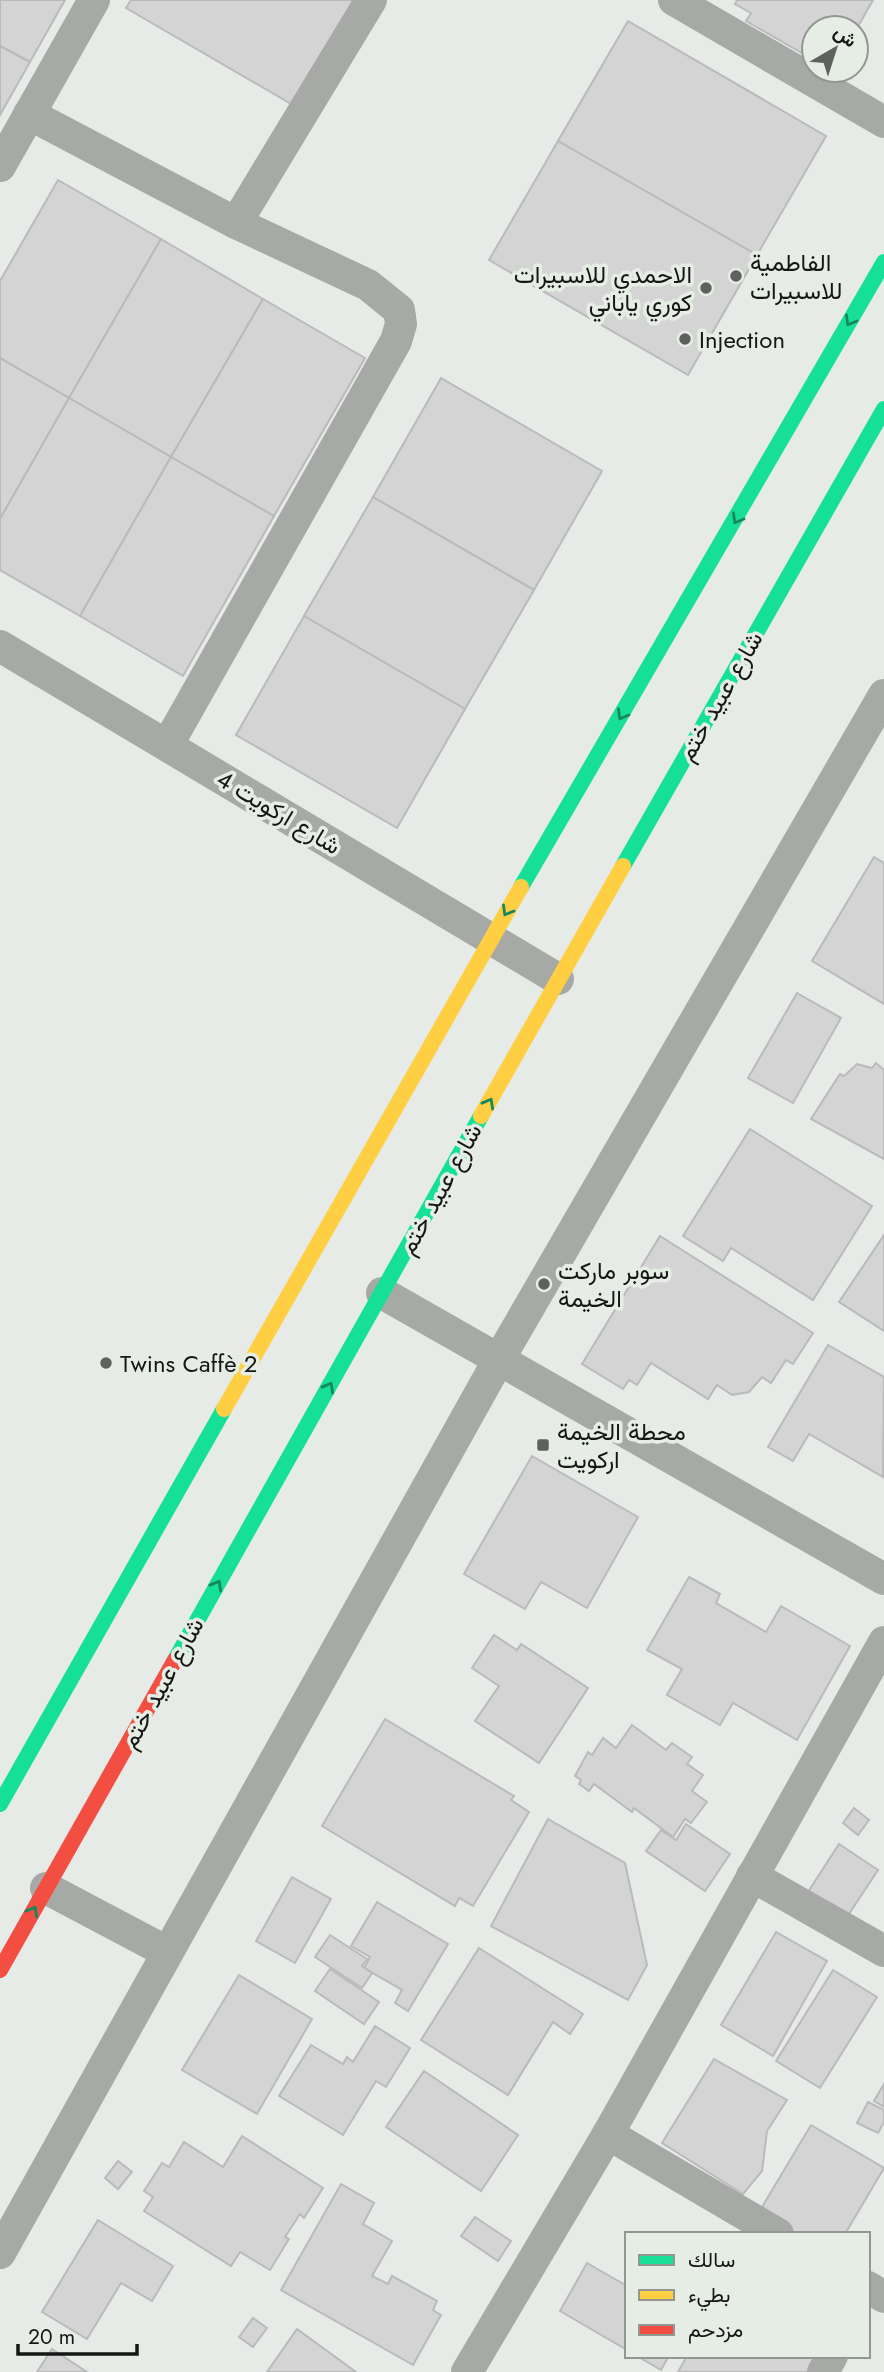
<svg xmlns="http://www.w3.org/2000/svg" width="884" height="2372" font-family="Jost,Vazirmatn,sans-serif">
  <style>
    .building { fill: #d3d4d3; stroke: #bababa; stroke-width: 2 }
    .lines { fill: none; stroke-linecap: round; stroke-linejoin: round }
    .street { stroke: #a7a9a6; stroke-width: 32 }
    .fast { stroke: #16e098; stroke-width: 16 }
    .slow { stroke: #ffcf43; stroke-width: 16 }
    .jam { stroke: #f24e42; stroke-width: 16 }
    .oneway { stroke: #16865d }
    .poi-dot { fill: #5e615e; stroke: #e6ede5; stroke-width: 2.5 }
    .labels { text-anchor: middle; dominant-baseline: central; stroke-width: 7; stroke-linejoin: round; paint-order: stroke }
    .poi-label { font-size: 24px; fill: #151714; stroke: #e6ede5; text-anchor: start }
    .street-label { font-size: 24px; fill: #151714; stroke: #e6ede5 }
  </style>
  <rect width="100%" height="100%" fill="#e7ebe7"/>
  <g class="building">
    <path d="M0,0H65L30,62L0,46Z"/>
    <path d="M131,0H360L298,108L126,8Z"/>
    <path d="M737,0H873L856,30L814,28V60L746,21L751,13L735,4Z"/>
    <path d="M628,21L826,136L757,255L558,141Z"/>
    <path d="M0,46L30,62L0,115Z"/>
    <path d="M558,141L757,255L688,375L489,260Z"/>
    <path d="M58,180L161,239L69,398L0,358V281Z"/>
    <path d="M161,239L263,299L171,457L69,398Z"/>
    <path d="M263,299L365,358L274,516L171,457Z"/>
    <path d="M0,358L69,398L0,519Z"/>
    <path d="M441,378L602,471L534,590L373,497Z"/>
    <path d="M69,398L171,457L80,616L0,570V519Z"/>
    <path d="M171,457L274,516L183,676L80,616Z"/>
    <path d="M373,497L534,590L465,709L304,616Z"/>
    <path d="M304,616L465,709L397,828L236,735Z"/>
    <path d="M874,857L884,863V1004L812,961Z"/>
    <path d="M797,993L841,1018L793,1103L748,1078Z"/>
    <path d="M876,1063L884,1070V1159L811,1119L840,1074L844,1076L857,1064L872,1068Z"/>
    <path d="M750,1129L872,1206L813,1300L731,1248L723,1261L683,1236Z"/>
    <path d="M884,1235V1331L839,1302Z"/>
    <path d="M660,1236L813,1333L793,1364L786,1360L771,1383L762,1377L749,1392L732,1395L717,1385L708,1399L651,1363L637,1385L629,1380L623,1389L582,1364Z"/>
    <path d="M828,1345L884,1377L883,1477L809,1434L793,1461L768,1447Z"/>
    <path d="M532,1456L638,1517L587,1608L541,1582L525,1609L464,1574Z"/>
    <path d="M689,1577L720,1594L716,1603L766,1632L781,1606L850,1646L797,1740L733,1703L720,1725L667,1695L682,1669L647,1650Z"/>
    <path d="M494,1635L517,1650L521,1644L588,1688L539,1763L475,1721L499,1686L472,1668Z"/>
    <path d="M385,1719L514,1796L511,1800L529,1812L473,1906L459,1898L455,1906L322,1826Z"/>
    <path d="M632,1725L666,1750L672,1743L692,1757L687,1764L703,1775L692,1791L707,1802L691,1823L685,1819L673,1837L634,1808L632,1812L594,1784L589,1791L579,1784L581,1780L575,1776L588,1752L592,1755L603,1738L616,1748Z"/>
    <path d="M854,1808L869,1820L858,1835L843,1823Z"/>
    <path d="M548,1819L625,1863L647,1965L628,2000L491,1926Z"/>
    <path d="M686,1824L730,1854L705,1891L646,1851L661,1830L676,1840Z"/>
    <path d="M839,1844L878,1870L847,1917L808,1892Z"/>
    <path d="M292,1877L331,1899L295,1963L256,1941Z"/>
    <path d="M377,1902L448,1944L408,2011L395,2003L402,1990L364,1968L370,1957L351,1946Z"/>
    <path d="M776,1932L827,1961L773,2056L721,2025Z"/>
    <path d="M330,1935L367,1959L362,1966L372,1973L362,1988L315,1957Z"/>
    <path d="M479,1948L583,2014L570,2034L553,2022L508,2095L421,2040Z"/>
    <path d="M330,1969L379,2002L364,2024L315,1991Z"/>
    <path d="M833,1970L877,1997L820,2088L776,2061Z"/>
    <path d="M239,1975L312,2019L257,2114L182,2070Z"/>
    <path d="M375,2026L410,2048L386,2087L376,2081L343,2135L279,2096L311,2045L343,2064L347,2057L353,2062Z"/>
    <path d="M714,2059L787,2100L767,2131L762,2171L743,2194L662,2143Z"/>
    <path d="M424,2071L518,2135L481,2191L386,2127Z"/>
    <path d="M884,2084V2107L874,2101Z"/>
    <path d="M868,2102L884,2110V2122L878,2133L857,2123Z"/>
    <path d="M811,2125L884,2168L845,2234H784L756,2217Z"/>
    <path d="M242,2136L323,2188L304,2218L300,2214L285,2237L289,2239L270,2270L240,2252L231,2266L144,2211L153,2197L144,2191L162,2163L169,2167L184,2142L223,2167Z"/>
    <path d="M118,2161L132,2172L118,2189L105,2178Z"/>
    <path d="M341,2184L374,2203L363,2224L392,2241L372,2276L388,2284L392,2276L437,2301L433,2310L441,2315L413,2365L281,2290Z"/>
    <path d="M475,2217L511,2241L498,2261L461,2236Z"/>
    <path d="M98,2220L173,2266L152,2301L121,2283L87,2339L42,2312Z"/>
    <path d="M587,2263L627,2286V2350L560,2311Z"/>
    <path d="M253,2318L267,2328L253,2347L239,2337Z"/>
    <path d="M297,2329L356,2372H267Z"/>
    <path d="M52,2349L87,2372H37Z"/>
    <path d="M637,2356H669L661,2370Z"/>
    <path d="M687,2356H823L814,2372H678Z"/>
  </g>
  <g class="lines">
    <g class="street">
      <path d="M674,0L884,122"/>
      <path d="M29,114L236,223L368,285L399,310L401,324L396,341L168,744"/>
      <path d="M0,166L94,0"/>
      <path d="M236,223L371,0"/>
      <path d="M0,646L558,979"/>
      <path d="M382,1293L884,1579"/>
      <path d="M752,1876L884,1951"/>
      <path d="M46,1888L167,1952"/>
      <path d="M608,2134L778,2234"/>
      <path d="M0,2253L498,1361L884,695"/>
      <path d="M868,2287L884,2297"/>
      <path d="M467,2372L608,2134L884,1642"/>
      <path d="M823,2372L832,2356"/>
    </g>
    <g class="fast">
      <path d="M623,866L884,409"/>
      <path d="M521,887L884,262"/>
      <path d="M175,1660L481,1116"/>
      <path d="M0,1804L224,1409"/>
    </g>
    <g class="slow">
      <path d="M481,1116L623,866"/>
      <path d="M224,1409L521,887"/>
    </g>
    <path class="jam" d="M0,1970L175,1660"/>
  </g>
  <defs><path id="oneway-chevron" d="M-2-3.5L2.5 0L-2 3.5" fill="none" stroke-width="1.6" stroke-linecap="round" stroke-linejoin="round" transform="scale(1.75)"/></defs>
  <g class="oneway">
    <use href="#oneway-chevron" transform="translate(850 321) rotate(120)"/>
    <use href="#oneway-chevron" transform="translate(737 519) rotate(120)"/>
    <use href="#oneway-chevron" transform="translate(622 715) rotate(120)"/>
    <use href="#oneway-chevron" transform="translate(507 911) rotate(120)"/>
    <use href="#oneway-chevron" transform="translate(489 1103) rotate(-61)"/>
    <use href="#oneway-chevron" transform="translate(329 1387) rotate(-61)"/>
    <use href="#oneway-chevron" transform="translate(217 1585) rotate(-61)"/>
    <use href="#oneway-chevron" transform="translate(33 1911) rotate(-61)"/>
  </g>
  <g class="poi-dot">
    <circle cx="736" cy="276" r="7"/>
    <circle cx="706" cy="288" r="7"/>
    <circle cx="685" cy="339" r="7"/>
    <circle cx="544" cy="1284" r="7"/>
    <circle cx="106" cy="1363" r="7"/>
    <rect x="536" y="1438" width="14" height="14" rx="3.5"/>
  </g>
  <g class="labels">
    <g class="poi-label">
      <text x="750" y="262">الفاطمية<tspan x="750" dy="28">للاسبيرات</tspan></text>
      <text x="692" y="274" text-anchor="end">الاحمدي للاسبيرات<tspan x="692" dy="28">كوري ياباني</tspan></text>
      <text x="699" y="339">Injection</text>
      <text x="558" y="1270">سوبر ماركت<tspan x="558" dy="28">الخيمة</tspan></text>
      <text x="120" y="1363">Twins Caffè 2</text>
      <text x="557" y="1431">محطة الخيمة<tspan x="557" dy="28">اركويت</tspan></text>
    </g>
    <g class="street-label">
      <text transform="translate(720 696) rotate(-60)">شارع عبيد ختم</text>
      <text transform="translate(279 812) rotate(31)">شارع اركويت 4</text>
      <text transform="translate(440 1189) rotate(-61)">شارع عبيد ختم</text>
      <text transform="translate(162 1683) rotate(-61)">شارع عبيد ختم</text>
    </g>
  </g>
  <rect x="625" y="2232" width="245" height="126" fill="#e6ede5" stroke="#929791" stroke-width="2"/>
  <rect x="639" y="2255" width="35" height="10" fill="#16e098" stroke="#929791" stroke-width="2"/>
  <text x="688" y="2267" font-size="21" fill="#151714">سالك</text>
  <rect x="639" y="2290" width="35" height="10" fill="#ffcf43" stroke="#929791" stroke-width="2"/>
  <text x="688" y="2302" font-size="21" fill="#151714">بطيء</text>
  <rect x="639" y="2325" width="35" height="10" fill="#f24e42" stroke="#929791" stroke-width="2"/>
  <text x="688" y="2337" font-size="21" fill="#151714">مزدحم</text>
  <g transform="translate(835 49) rotate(39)"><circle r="33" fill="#e6ede5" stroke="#929791" stroke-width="2"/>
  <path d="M0-5L12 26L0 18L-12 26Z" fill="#5e615e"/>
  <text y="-10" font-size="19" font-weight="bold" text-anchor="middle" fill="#151714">ش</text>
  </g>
  <path d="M18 2344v10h119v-10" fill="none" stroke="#151714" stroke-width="3.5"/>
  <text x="28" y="2344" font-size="21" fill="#151714" stroke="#e6ede5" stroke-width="5" paint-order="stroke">20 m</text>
</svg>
